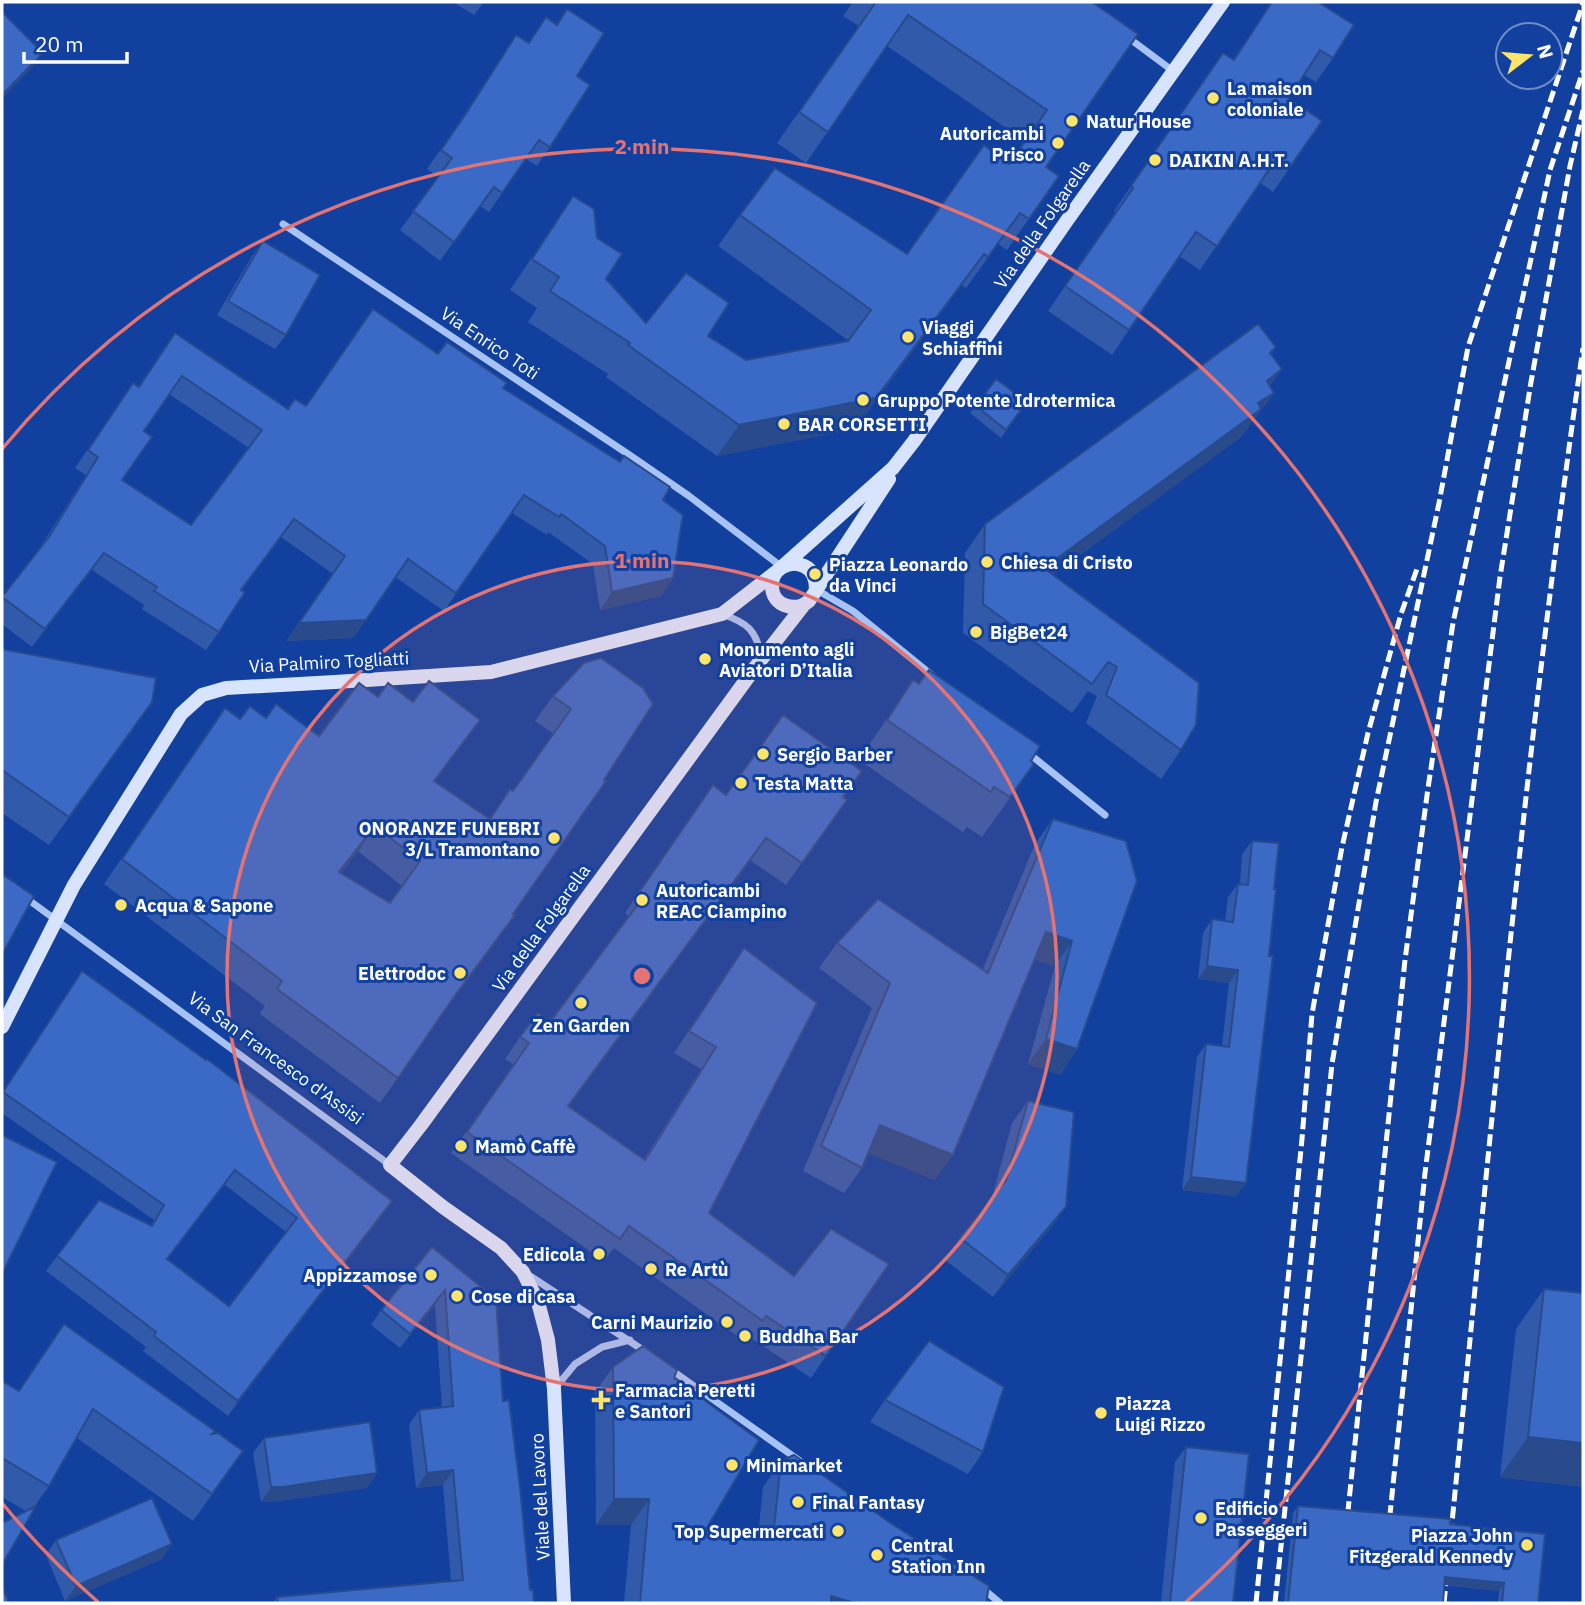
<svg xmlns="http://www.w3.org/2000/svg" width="1585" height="1605" font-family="'IBM Plex Sans',sans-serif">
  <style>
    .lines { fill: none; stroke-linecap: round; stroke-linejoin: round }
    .street { stroke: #a7c2f5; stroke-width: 7 }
    .secondary { stroke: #d8e4fe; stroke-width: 14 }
    .rail { stroke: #fff; stroke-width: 5; stroke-dasharray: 12 5; stroke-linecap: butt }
    .wall { fill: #325aaa; fill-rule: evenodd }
    .shaded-wall { fill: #294a8b }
    .building { fill: #3a69c6; stroke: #294a8b; stroke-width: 2; fill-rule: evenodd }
    .ring { fill: none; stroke: #e47373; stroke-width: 3.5 }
    .poi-dot { fill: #ffe46b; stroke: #11409f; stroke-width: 2.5 }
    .labels { text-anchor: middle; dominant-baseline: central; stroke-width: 6; stroke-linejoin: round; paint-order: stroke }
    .poi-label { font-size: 18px; font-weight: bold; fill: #fff; stroke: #11409f; text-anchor: start }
    .street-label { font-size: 18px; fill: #fff; stroke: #11409f }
    .centre { fill: #e47373; stroke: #11409f; stroke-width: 3.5 }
    .ring-label { font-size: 21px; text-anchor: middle; font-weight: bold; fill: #e47373; stroke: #11409f; stroke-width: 6; stroke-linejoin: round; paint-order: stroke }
  </style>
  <rect width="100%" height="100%" fill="#11409f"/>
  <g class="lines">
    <g class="street">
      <path d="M1126,36L1173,71"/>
      <path d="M283,224L628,454L689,496L782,567"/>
      <path d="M817,590L853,611L933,676"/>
      <path d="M722,614C748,623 756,630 762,658"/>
      <path d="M1027,752L1105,815"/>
      <path d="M26,898L390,1165"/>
      <path d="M527,1274L646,1352"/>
      <path d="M670,1369L800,1461"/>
      <path d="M556,1387L575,1364L602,1347L630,1340"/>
      <path d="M982,1588L1000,1603"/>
    </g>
    <g class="secondary">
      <path d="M782,567L893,468L914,441L1068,219L1223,2"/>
      <path d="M816,589C816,579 813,570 804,566C789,559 771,570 772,586C772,607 796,612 809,601L889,479"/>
      <path d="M2,1027L74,885L181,714L202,695L226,688L335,682L491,672L722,614L776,572"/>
      <path d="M564,1603L554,1389L548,1340L538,1302L523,1272L501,1248L443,1207L390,1165L421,1125L757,665L803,606"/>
    </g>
    <g class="rail">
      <path d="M1346,1530L1405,960L1428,788L1453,623L1550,170L1583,71"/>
      <path d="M1388,1534L1425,1173L1500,577L1531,382L1570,166L1583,110"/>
      <path d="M1256,1603L1302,1139L1312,1014L1342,847L1368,733L1401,614L1418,566"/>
      <path d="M1275,1603L1332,1064L1376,802L1439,503L1468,347L1583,3"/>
      <path d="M1444,1603C1486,1184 1523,764 1583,348"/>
    </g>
  </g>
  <g class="wall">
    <path d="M453,2H484L474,15Z"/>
    <path d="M853,2H1092L1046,167L1059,176L1007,250L998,244L966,288L962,285L855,429L717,456L606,377L608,374L528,322L537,308L510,290L573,196L597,238L606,279L646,323L708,336L746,360L849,341L718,246L740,215L907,254L1009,164L1025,141L887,46L806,163L777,143L859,26L843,16Z"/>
    <path d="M1271,2H1318L1333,58L1316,82L1304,75L1289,98L1322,121L1273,192L1260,183L1200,270L1179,256L1112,355L1048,311L1116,212L1114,211L1223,53L1233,60Z"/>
    <path d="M567,9L577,76L550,147L537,166L526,159L489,212L480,206L440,261L400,230L439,177L427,169L452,133L516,35L528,43L546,17L556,24Z"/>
    <path d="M263,241L286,335L275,349L217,315L252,256Z"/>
    <path d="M175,333L288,409L306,406L438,354L503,388L663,500L673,578L661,596L600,610L593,564L548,532L547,535L512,513L444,611L395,577L353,638L286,641L333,574L281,537L242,590L219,632L206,650L142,609L144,605L92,570L32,647L2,624V598L41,546L86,475L75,468L133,383L138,387ZM169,394L249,448L191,525L122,480L144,431Z"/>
    <path d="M1276,347L1271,354L1282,369L1270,386L1274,393L1241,437L1053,575L1181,750L1161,779L1086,723L1097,696L1088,691L1072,713L963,633L965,553L985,524Z"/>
    <path d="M996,379L1027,402L1001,438L970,413Z"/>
    <path d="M2,649L132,731L49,845L2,813Z"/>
    <path d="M584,663L513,914L515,915L441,1016L380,1103L260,1014L265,1006L104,884L225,708L240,719L266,718L319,736L378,697L413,702L480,720L435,781L490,819L513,791L554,734L535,721L553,696ZM358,851L402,886L390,903L341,873Z"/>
    <path d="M913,680L1031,761L1034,764L982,837L967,827L963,832L859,760Z"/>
    <path d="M713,785L726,795L843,797L847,800L786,885L750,860L569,1106L644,1159L701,1069L674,1053L744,948L709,1213L826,1356L811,1378L751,1338L747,1343L614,1248L604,1261L451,1153L514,1065L505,1059L520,1037L550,1022L629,917L625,913Z"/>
    <path d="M1053,819L1126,841L1077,1049L1060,1075L1028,1064L1055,966L1034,959L935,1180L868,1153L862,1168L844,1193L803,1171L872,1008L819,968L837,943L983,969L1035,844Z"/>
    <path d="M1252,841L1274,889L1269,956L1246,1183L1236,1196L1182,1190L1197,1057L1206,1044L1222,1046L1229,983L1198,979L1203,933L1212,919L1225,921L1228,897L1238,884H1240L1242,854Z"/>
    <path d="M82,971L392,1201L228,1416L143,1351L146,1347L46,1271L57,1256L151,1225L154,1220L2,1113V1093ZM224,1184L286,1232L229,1306L168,1259Z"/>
    <path d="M1028,1101L1066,1207L1050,1229L993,1297L945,1260L960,1238L992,1198L1012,1123Z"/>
    <path d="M432,1247L503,1401L530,1590L534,1603H273L277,1597L451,1581L443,1485L416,1488L409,1425L419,1410L442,1408L435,1305L400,1348L371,1325L381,1310Z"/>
    <path d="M1544,1289L1583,1487L1500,1477L1516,1329Z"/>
    <path d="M613,1367L674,1378L705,1531L758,1536L763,1487L781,1461L986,1603H624L631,1525H596L595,1392Z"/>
    <path d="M2,1381L18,1390L212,1434L243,1451L193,1521L77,1438L49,1486L34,1507L26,1511L2,1497Z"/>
    <path d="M885,1400L983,1452L968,1474L870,1422Z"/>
    <path d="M264,1438L377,1473L367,1488L273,1502H261L253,1453Z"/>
    <path d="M1186,1447L1233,1603H1161L1175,1462Z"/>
    <path d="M1298,1506L1450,1524L1538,1603H1498L1499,1591L1444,1585L1443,1603H1284L1293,1513Z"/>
    <path d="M56,1540L162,1559L65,1601L46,1555Z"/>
  </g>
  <g class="shaded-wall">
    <path d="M43,53L32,68L2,99V95Z"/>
    <path d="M984,254L962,285L855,429L717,456L739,425Z"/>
    <path d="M1282,369L1262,397L1267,381Z"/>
    <path d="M1274,393L1241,437L1024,596L1044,568L1258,403Z"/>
    <path d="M104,553L92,570L32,647L45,629Z"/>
    <path d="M673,578L661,596L600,610L612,592Z"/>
    <path d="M366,620L353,638L286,641L299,623Z"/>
    <path d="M480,720L462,745L416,806L434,781Z"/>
    <path d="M375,826L358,851L322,898L339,872Z"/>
    <path d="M766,838L750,860L553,1128L568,1106Z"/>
    <path d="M515,915L498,940L439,1019L456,994Z"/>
    <path d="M1046,932L1072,941L1055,966L1028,957Z"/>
    <path d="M1207,966L1238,970L1229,983L1198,979Z"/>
    <path d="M1046,1039L1077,1049L1060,1075L1028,1064Z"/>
    <path d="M880,1125L953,1155L935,1180L862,1151Z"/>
    <path d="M235,1170L224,1184L157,1274L167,1259Z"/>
    <path d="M1191,1177L1246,1183L1236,1196L1182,1190Z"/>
    <path d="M392,1201L382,1216L228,1416L238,1401Z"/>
    <path d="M1066,1207L1050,1229L993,1297L1008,1275Z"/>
    <path d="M445,1290L435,1305L400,1348L410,1334Z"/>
    <path d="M1528,1437L1583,1443V1487L1500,1477Z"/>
    <path d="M453,1470L443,1485L416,1488L427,1473Z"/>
    <path d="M377,1473L367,1488L273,1502H261L271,1487Z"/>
    <path d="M614,1499H649L631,1525H596Z"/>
    <path d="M172,1544L162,1559L65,1601L76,1586Z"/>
    <path d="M1445,1577L1504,1583L1499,1591L1440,1584Z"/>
    <path d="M831,1596L855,1603H826Z"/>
  </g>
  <g class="building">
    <path d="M876,2H1092L1138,34L1046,167L1059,176L1029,219L1020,213L988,257L984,254L876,398L739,425L628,345L630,343L550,291L559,277L532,259L573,196L594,209L597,238L622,254L606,279L646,323L686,273L729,303L708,336L746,360L848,341L871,310L740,215L775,168L907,254L984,145L1009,164L1047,110L908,15L828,132L799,112Z"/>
    <path d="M1272,2H1318L1354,25L1333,58L1320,50L1289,98L1322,121L1290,167L1277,158L1217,246L1196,232L1129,330L1065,286L1133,188L1131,186L1223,53L1234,60Z"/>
    <path d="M567,9L604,33L577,76L590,85L550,147L539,140L502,193L494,187L454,242L413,211L452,158L441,150L465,115L516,35L529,43L546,17L557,25Z"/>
    <path d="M2,12L43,53L2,95Z"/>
    <path d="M263,241L320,275L286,335L228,301Z"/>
    <path d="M373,309L438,354L447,342L507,383L503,388L620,462L624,456L670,487L663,500L683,515L673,578L612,592L605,546L561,514L559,517L524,495L456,593L408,559L366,620L299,623L345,556L294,519L241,590L245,592L219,632L154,591L157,587L104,553L45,629L2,597L49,537L98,457L88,450L133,383L139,387L175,333L288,409L295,399L306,406ZM182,376L262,430L191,525L122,480L152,437L144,431Z"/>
    <path d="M1258,324L1276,347L1270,353L1282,369L1267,381L1274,393L1258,403L1261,409L1044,568L1199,683L1196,725L1181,750L1106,695L1117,667L1108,662L1092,684L983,604L985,524Z"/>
    <path d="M996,379L1027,402L1006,430L976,406Z"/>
    <path d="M2,649L156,678L152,702L69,817L2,770Z"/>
    <path d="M601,658L643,688L653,704L604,780L606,781L513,914L515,915L456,994L398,1078L277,989L282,981L122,859L225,708L240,719L250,706L266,718L276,704L319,736L359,683L378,697L388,683L413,702L429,681L480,720L434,781L490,819L510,789L513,791L571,709L553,696L584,663ZM375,826L420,861L390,903L339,872Z"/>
    <path d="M929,670L1040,746L1031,761L1034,764L1010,797L994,787L991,792L887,720L913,680L919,684Z"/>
    <path d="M783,715L862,771L843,797L847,800L802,863L766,838L568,1106L645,1160L716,1047L689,1031L744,948L817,1003L709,1213L794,1276L831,1229L889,1264L826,1356L766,1316L763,1321L629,1226L620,1239L467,1132L529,1043L520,1037L538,1013L550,1022L645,895L640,891L713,785L726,795Z"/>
    <path d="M1053,819L1126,841L1137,881L1077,1049L1046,1039L1072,941L1046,932L953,1155L880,1125L862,1168L821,1146L890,983L837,943L878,899L988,973Z"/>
    <path d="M1252,841L1279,843L1274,889H1276L1269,956H1273L1246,1183L1191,1177L1206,1044L1229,1047L1238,970L1207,966L1212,919L1233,922L1238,884L1248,885Z"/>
    <path d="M2,874L34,896L2,955Z"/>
    <path d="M82,971L206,1060L207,1059L392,1201L238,1401L154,1336L156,1332L57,1256L99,1200L152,1226L164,1205L3,1092ZM235,1170L297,1218L229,1306L167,1259Z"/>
    <path d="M1028,1101L1074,1112L1066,1207L1008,1275L960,1238L1006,1180Z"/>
    <path d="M2,1135L57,1162L2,1274Z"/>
    <path d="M432,1247L496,1299L503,1401L509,1400L520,1487L530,1590H533L534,1603H278L277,1597L463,1580L453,1470L427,1473L419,1410L453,1406L445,1290L410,1334L381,1310Z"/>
    <path d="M1544,1289L1583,1293V1443L1528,1437Z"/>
    <path d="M64,1324L215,1431L212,1434L218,1433L243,1451L212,1494L93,1409L49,1486L2,1458V1381L19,1391Z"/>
    <path d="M929,1341L1004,1387L983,1452L885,1400Z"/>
    <path d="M643,1346L677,1370L674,1378L759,1440L705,1531L773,1537L781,1461L794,1455L892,1524L989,1586L986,1603H855L831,1596V1603H640L649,1499H614L613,1367Z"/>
    <path d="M370,1422L377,1473L283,1487H271L264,1438Z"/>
    <path d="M1186,1447L1249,1454L1233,1603H1170Z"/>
    <path d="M152,1498L172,1544L76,1586L56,1540Z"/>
    <path d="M36,1506L2,1565V1523Z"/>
    <path d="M1298,1506L1451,1519L1450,1524L1545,1534L1538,1603H1502L1504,1583L1445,1577L1443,1603H1288Z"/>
    <path d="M2,1586L9,1603H2Z"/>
  </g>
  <circle cx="642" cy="976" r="415" fill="#e47373" fill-opacity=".12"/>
  <g class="ring">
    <circle cx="642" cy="976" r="415"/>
    <path d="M98 1602A829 829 0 0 1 2 1503M2 449A829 829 0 1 1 1186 1602"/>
  </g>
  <g class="poi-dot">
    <circle cx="1213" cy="98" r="7"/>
    <circle cx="1072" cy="121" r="7"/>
    <circle cx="1058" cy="143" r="7"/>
    <circle cx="1155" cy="160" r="7"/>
    <circle cx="908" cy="337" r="7"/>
    <circle cx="863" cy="400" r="7"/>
    <circle cx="784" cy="424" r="7"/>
    <circle cx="987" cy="562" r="7"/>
    <circle cx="815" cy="574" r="7"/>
    <circle cx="976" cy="632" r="7"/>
    <circle cx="705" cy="659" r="7"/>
    <circle cx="763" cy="754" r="7"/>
    <circle cx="741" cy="783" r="7"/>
    <circle cx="554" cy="838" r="7"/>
    <circle cx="642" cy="900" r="7"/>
    <circle cx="121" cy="905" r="7"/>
    <circle cx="460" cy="973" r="7"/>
    <circle cx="581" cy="1003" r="7"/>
    <circle cx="461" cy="1146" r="7"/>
    <circle cx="599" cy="1254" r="7"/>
    <circle cx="651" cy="1269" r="7"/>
    <circle cx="431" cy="1275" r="7"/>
    <circle cx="457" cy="1296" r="7"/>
    <circle cx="727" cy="1322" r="7"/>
    <circle cx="745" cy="1336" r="7"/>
    <path d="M597.5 1389.5h7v7h7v7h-7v7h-7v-7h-7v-7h7z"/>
    <circle cx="1101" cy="1413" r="7"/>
    <circle cx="732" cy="1465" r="7"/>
    <circle cx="798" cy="1502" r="7"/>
    <circle cx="1201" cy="1518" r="7"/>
    <circle cx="838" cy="1531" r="7"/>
    <circle cx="1527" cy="1545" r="7"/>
    <circle cx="877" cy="1555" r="7"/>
  </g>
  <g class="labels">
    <g class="poi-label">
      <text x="1227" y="88">La maison<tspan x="1227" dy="21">coloniale</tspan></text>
      <text x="1086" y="121">Natur House</text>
      <text x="1044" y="133" text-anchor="end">Autoricambi<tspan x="1044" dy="21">Prisco</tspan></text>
      <text x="1169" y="160">DAIKIN A.H.T.</text>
      <text x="922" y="327">Viaggi<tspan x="922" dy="21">Schiaffini</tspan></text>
      <text x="877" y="400">Gruppo Potente Idrotermica</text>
      <text x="798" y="424">BAR CORSETTI</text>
      <text x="1001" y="562">Chiesa di Cristo</text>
      <text x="829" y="564">Piazza Leonardo<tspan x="829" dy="21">da Vinci</tspan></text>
      <text x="990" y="632">BigBet24</text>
      <text x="719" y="649">Monumento agli<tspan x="719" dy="21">Aviatori D’Italia</tspan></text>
      <text x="777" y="754">Sergio Barber</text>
      <text x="755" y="783">Testa Matta</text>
      <text x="540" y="828" text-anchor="end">ONORANZE FUNEBRI<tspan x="540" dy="21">3/L Tramontano</tspan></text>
      <text x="656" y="890">Autoricambi<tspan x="656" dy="21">REAC Ciampino</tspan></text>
      <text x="135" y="905">Acqua &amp; Sapone</text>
      <text x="446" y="973" text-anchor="end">Elettrodoc</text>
      <text x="581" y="1025" text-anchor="middle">Zen Garden</text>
      <text x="475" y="1146">Mamò Caffè</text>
      <text x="585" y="1254" text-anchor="end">Edicola</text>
      <text x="665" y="1269">Re Artù</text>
      <text x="417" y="1275" text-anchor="end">Appizzamose</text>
      <text x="471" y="1296">Cose di casa</text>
      <text x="713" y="1322" text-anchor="end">Carni Maurizio</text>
      <text x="759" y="1336">Buddha Bar</text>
      <text x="615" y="1390">Farmacia Peretti<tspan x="615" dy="21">e Santori</tspan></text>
      <text x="1115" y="1403">Piazza<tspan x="1115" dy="21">Luigi Rizzo</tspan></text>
      <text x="746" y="1465">Minimarket</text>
      <text x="812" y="1502">Final Fantasy</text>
      <text x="1215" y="1508">Edificio<tspan x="1215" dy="21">Passeggeri</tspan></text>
      <text x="824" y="1531" text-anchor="end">Top Supermercati</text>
      <text x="1513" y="1535" text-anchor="end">Piazza John<tspan x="1513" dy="21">Fitzgerald Kennedy</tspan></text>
      <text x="891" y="1545">Central<tspan x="891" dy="21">Station Inn</tspan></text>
    </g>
    <g class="street-label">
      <text transform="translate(1042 224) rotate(-55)">Via della Folgarella</text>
      <text transform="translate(490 343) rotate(34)">Via Enrico Toti</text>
      <text transform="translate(329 662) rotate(-3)">Via Palmiro Togliatti</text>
      <text transform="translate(541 928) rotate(-54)">Via della Folgarella</text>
      <text transform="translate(276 1058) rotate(36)">Via San Francesco d'Assisi</text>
      <text transform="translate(540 1497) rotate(-93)">Viale del Lavoro</text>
    </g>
  </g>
  <circle cx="642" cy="976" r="10" class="centre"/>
  <g class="ring-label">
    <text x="642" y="154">2 min</text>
    <text x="642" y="568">1 min</text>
  </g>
  <rect width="1585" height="1605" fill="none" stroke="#ffffff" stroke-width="7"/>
  <g transform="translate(1529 56) rotate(74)"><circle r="33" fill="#11409f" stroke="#708cc5" stroke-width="2"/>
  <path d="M0-5L12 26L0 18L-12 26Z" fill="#ffe46b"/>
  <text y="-10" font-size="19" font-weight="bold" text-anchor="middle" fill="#ffffff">N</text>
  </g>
  <path d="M24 52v10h103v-10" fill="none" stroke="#ffffff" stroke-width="3.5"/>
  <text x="35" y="52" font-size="21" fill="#ffffff" stroke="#11409f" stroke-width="5" paint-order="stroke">20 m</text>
</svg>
